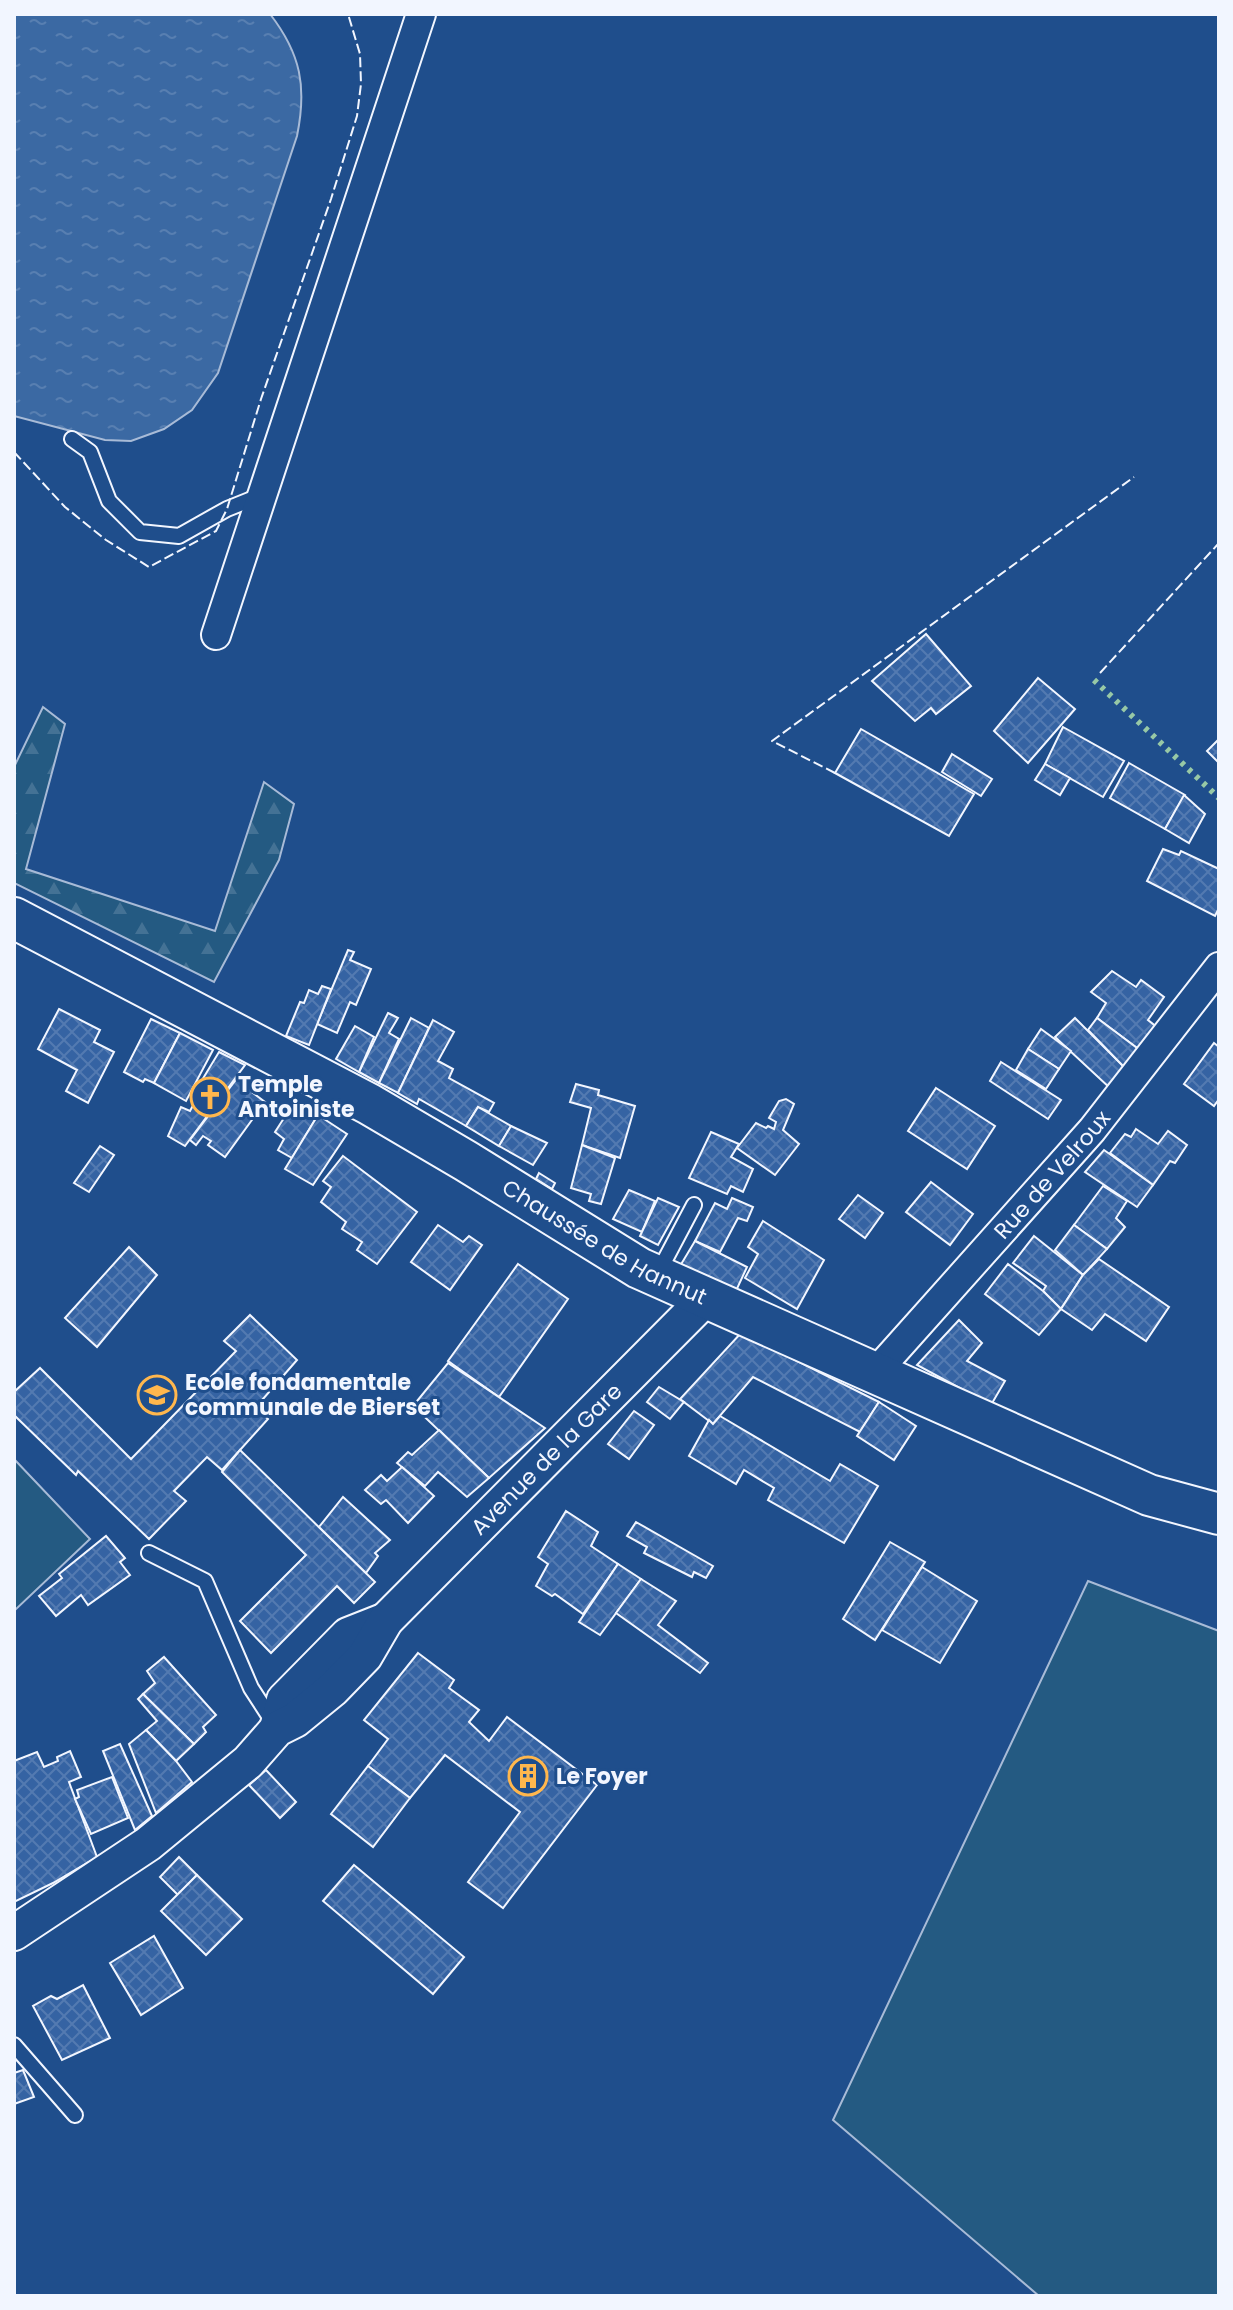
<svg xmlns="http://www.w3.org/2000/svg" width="1233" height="2310" font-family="Poppins,sans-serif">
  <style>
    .grass { fill: #245a82; stroke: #a8bbd7; stroke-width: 2 }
    .forest { fill: url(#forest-firs); stroke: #a8bbd7; stroke-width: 2 }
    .water { fill: url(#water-ripples); stroke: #a8bbd7; stroke-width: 2 }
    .building { fill: url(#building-cross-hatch); stroke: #f2f6ff; stroke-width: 2 }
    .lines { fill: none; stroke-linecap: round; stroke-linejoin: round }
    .service-casing { stroke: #f2f6ff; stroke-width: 18 }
    .minor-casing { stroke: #f2f6ff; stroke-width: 32 }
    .tertiary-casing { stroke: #f2f6ff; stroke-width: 38 }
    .secondary-casing { stroke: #f2f6ff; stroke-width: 44 }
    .service { stroke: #1f4e8c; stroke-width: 14 }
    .minor { stroke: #1f4e8c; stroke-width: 28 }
    .tertiary { stroke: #1f4e8c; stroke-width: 34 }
    .secondary { stroke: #1f4e8c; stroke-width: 40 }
    .hedge { stroke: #97c8a6; stroke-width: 6; stroke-dasharray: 4 6; stroke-linecap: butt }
    .fence { stroke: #f2f6ff; stroke-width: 2; stroke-dasharray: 10 4; stroke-linecap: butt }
    .labels { text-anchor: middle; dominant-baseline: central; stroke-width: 6; stroke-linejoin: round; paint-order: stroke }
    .poi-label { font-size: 22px; font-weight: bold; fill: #f2f6ff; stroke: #1f4e8c; text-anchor: start }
    .street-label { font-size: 22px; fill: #f2f6ff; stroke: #1f4e8c }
  </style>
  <defs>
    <pattern id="forest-firs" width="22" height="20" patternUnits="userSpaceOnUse" patternTransform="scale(2)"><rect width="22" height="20" fill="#245a82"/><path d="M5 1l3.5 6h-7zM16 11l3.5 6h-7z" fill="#447295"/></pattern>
    <pattern id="water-ripples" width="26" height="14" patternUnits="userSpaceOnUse" patternTransform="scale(2)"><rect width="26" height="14" fill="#3b69a3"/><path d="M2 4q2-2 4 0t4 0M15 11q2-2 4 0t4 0" fill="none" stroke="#587fb1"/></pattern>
    <pattern id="building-cross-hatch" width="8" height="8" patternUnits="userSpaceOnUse" patternTransform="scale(2)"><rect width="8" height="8" fill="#3563a3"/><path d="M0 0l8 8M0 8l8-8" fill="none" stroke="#537ab1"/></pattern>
  </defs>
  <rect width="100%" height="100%" fill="#1f4e8c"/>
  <g class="grass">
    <path d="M14,1459L90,1539L14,1611Z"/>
    <path d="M1088,1581L1219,1631V2296H1039L833,2120Z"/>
  </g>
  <path class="forest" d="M43,707L65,724L26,869L215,931L264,782L294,804L279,860L214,982L14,883V767Z"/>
  <path class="water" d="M14,14H270C301,54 307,87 297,136L218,373L192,410L164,429L131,441L105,440L14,416Z"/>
  <g class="building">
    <path d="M926,634L971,686L936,714L931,708L915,721L872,681Z"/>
    <path d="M1038,678L1075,709L1028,763L994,731Z"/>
    <path d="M1063,727L1124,761L1103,797L1045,764Z"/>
    <path d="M861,729L974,794L949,836L835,773Z"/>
    <path d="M1219,739V763L1207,751Z"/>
    <path d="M952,754L992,779L981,796L942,772Z"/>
    <path d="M1129,763L1185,795L1165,829L1110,798Z"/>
    <path d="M1045,764L1070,778L1060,795L1035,780Z"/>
    <path d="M1184,795L1205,814L1189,843L1165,829Z"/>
    <path d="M1163,849L1179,855L1181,851L1219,869V908L1215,916L1147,881Z"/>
    <path d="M348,950L354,952L350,960L371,969L356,1005L350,1002L337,1033L317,1024Z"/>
    <path d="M1112,971L1136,987L1141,980L1164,997L1148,1020L1158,1028L1141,1051L1097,1018L1106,1003L1091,992Z"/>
    <path d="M322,986L331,989L309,1045L286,1036L300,1002L304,1003L309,990L318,994Z"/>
    <path d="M59,1009L100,1030L94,1042L114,1052L88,1103L66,1091L77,1070L38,1049Z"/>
    <path d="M388,1013L398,1018L389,1033L399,1039L379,1083L359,1072Z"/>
    <path d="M411,1018L429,1028L398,1093L379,1083Z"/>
    <path d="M1075,1018L1126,1069L1111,1089L1055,1037Z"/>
    <path d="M1097,1018L1141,1051L1126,1069L1088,1030Z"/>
    <path d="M151,1019L180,1033L154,1083L145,1079L143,1082L124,1072Z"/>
    <path d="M433,1020L454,1032L438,1061L453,1069L449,1078L494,1103L489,1112L478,1107L466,1126L419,1099L417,1104L398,1093Z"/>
    <path d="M355,1026L374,1037L359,1072L336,1059Z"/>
    <path d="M1041,1029L1071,1051L1059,1069L1028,1049Z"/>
    <path d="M180,1033L213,1050L186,1101L154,1083Z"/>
    <path d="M1214,1043L1219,1047V1099L1214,1106L1184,1084Z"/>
    <path d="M1028,1049L1059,1069L1046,1089L1016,1070Z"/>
    <path d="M219,1052L245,1065L185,1146L168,1136L181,1107L190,1111L203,1087L199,1085Z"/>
    <path d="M1001,1062L1061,1100L1048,1119L990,1081Z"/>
    <path d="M238,1077L255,1089L253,1093L265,1102L225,1157L208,1145L211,1141L203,1136L196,1145L190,1140Z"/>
    <path d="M576,1084L599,1090L598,1095L635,1106L620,1158L582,1145L591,1108L570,1102Z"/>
    <path d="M936,1088L995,1126L967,1169L908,1131Z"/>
    <path d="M786,1099L794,1104L783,1130L799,1144L775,1175L737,1148L756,1123L766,1128L768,1126L774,1129L776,1122L769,1118L779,1101Z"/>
    <path d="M295,1101L318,1115L292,1158L278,1150L284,1139L275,1132Z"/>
    <path d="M478,1107L511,1126L499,1146L466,1126Z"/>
    <path d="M318,1115L347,1134L313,1185L285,1169Z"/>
    <path d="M511,1126L547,1143L533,1165L499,1146Z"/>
    <path d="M1136,1129L1158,1144L1168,1131L1187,1145L1175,1163L1170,1161L1153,1185L1110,1153L1125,1134L1131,1137Z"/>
    <path d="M711,1132L739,1144L731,1157L753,1169L743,1192L731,1186L727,1194L689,1178Z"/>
    <path d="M582,1145L615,1158L601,1204L589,1201L591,1194L571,1188Z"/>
    <path d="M100,1146L114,1155L89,1192L74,1183Z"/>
    <path d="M1104,1150L1153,1185L1137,1207L1085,1172Z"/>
    <path d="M343,1156L417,1212L377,1264L357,1250L362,1242L342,1229L346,1222L321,1202L331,1187L323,1181Z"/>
    <path d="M539,1173L555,1183L552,1189L536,1179Z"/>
    <path d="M931,1182L973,1214L950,1245L906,1212Z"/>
    <path d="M1103,1186L1127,1201L1116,1218L1125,1227L1107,1249L1074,1225Z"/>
    <path d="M629,1190L655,1201L642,1232L613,1219Z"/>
    <path d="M858,1195L883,1213L865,1238L839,1219Z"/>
    <path d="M658,1198L679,1207L658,1245L640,1236Z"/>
    <path d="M732,1198L753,1207L747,1221L738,1218L720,1252L695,1241L715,1203L727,1209Z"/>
    <path d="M763,1221L824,1260L797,1309L745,1278L758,1254L748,1247Z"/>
    <path d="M438,1225L463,1242L469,1236L482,1245L450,1290L411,1262Z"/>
    <path d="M1074,1225L1107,1249L1083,1275L1055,1250Z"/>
    <path d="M1034,1236L1083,1275L1061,1309L1043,1291L1046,1286L1013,1263Z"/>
    <path d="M695,1241L747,1267L735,1293L680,1266Z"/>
    <path d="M129,1247L157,1275L97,1347L65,1318Z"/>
    <path d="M1099,1259L1169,1307L1146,1341L1105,1314L1092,1330L1061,1309L1083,1275Z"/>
    <path d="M518,1264L568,1299L499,1397L448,1361Z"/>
    <path d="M1008,1264L1043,1291L1061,1309L1039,1335L985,1294Z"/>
    <path d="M250,1315L297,1360L256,1407L268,1419L222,1470L207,1457L174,1491L186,1501L149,1539L78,1471L76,1475L14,1415V1392L40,1368L131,1459L236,1351L224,1341Z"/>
    <path d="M959,1320L982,1343L967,1361L1005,1381L991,1405L917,1365Z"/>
    <path d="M741,1333L879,1402L860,1432L753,1377L713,1424L680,1399Z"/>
    <path d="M448,1363L545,1428L489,1478L413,1406Z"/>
    <path d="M659,1387L684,1402L670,1419L647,1402Z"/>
    <path d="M879,1402L916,1426L894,1460L857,1436Z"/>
    <path d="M634,1411L654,1425L629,1459L608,1444Z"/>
    <path d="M720,1416L830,1481L840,1464L878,1486L844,1543L768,1500L774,1488L744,1470L736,1484L689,1456L709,1420L713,1424Z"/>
    <path d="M439,1430L489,1478L467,1497L438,1472L425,1486L397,1463L408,1452L412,1455Z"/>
    <path d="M240,1450L375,1582L354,1603L337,1586L271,1653L240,1621L306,1555L222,1472Z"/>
    <path d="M402,1467L434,1496L408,1523L386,1500L381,1504L365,1490L381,1475L387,1481Z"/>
    <path d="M343,1497L390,1540L375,1553L378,1556L366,1573L319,1527Z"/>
    <path d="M566,1511L598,1532L591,1546L618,1564L583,1614L555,1594L552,1596L536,1586L548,1564L538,1557Z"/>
    <path d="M636,1522L713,1566L706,1578L694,1572L692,1577L644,1553L647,1547L627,1536Z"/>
    <path d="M106,1536L125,1558L120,1562L130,1575L88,1605L81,1595L56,1616L39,1596L62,1578L59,1574Z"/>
    <path d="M890,1542L925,1562L875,1640L843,1619Z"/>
    <path d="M618,1564L641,1579L600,1635L579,1622Z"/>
    <path d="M922,1567L977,1601L940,1663L882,1630Z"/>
    <path d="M641,1579L676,1601L658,1625L708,1663L700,1673L616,1613Z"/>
    <path d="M418,1653L454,1680L449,1688L479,1710L469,1722L489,1741L507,1717L597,1785L503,1908L468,1882L520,1812L445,1755L410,1798L368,1766L388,1739L364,1720Z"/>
    <path d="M164,1657L216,1715L203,1727L206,1732L194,1744L143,1694L155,1683L147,1671Z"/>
    <path d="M143,1694L194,1744L176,1761L146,1730L157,1721L138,1699Z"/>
    <path d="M146,1730L176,1761L192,1782L156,1813L129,1744Z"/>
    <path d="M120,1744L152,1816L135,1830L103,1751Z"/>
    <path d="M70,1751L81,1777L69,1782L97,1857L53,1883L14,1902V1761L37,1752L44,1767L58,1761L57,1757Z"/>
    <path d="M368,1766L410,1798L373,1847L331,1814Z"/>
    <path d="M266,1770L296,1802L280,1818L249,1785Z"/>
    <path d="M112,1777L128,1818L91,1834L75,1799L79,1797L77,1790Z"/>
    <path d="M179,1857L197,1875L178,1895L160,1877Z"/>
    <path d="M354,1865L464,1957L433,1994L323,1901Z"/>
    <path d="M197,1875L242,1919L206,1955L161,1911Z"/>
    <path d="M154,1936L183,1988L141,2015L110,1963Z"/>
    <path d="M83,1985L110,2038L62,2060L33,2006L51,1996L57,1999Z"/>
    <path d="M23,2070L34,2097L14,2104V2073Z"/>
  </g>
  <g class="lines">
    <g class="service-casing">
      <g id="service">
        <path d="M72,439L90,452L109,501L140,532L179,536L227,509L262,495"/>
        <path d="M657,1275L694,1205"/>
        <path d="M149,1553L205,1581L251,1688L275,1725"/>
        <path d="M14,2045L75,2115"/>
      </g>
    </g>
    <g class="minor-casing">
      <g id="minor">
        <path d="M216,635L421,14"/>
        <path id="s1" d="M875,1373L1092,1130L1219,967"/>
      </g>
    </g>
    <g class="tertiary-casing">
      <g id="tertiary">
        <path d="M277,1729L284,1700L348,1635L386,1620"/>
        <path id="s2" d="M14,1933L148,1844L248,1762L277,1729L295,1720L333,1689L365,1656L386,1620L706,1298"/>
      </g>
    </g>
    <g class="secondary-casing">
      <g id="secondary">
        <path id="s3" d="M14,918L369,1104L466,1161L639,1268L1149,1495L1219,1514"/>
      </g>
    </g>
    <use href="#service" class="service"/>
    <use href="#minor" class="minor"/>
    <use href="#tertiary" class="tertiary"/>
    <use href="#secondary" class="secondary"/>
    <path class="hedge" d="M1094,680L1219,798"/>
    <g class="fence">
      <path d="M14,452L65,507L106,540L149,567L216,531L227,509L261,399L331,199L357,116L361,84L360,54L348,14"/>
      <path d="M1100,673L1219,543"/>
      <path d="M835,773L772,741L1134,477"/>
    </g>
  </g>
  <defs>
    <g id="church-ring" transform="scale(2)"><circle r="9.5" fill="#1f4e8c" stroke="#ffb74d" stroke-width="1.5"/><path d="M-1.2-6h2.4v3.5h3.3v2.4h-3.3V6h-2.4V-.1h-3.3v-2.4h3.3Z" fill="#ffb74d"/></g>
    <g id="school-ring" transform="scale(2)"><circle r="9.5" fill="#1f4e8c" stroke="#ffb74d" stroke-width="1.5"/><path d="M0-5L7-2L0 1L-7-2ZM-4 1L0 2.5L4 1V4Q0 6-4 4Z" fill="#ffb74d"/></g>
    <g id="building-ring" transform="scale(2)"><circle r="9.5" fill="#1f4e8c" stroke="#ffb74d" stroke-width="1.5"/><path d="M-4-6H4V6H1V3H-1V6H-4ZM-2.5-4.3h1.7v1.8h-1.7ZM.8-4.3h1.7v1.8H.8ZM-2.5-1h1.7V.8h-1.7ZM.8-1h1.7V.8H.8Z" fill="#ffb74d"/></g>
  </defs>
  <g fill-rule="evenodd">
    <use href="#church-ring" x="210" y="1097"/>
    <use href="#school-ring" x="157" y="1395"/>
    <use href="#building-ring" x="528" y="1776"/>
  </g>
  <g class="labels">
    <g class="poi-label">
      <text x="238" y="1084">Temple<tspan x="238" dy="25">Antoiniste</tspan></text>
      <text x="185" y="1382">Ecole fondamentale<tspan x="185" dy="25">communale de Bierset</tspan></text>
      <text x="556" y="1776">Le Foyer</text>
    </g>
    <g class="street-label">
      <text stroke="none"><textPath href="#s1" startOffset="266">Rue de Velroux</textPath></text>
      <text stroke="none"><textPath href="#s3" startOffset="674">Chaussée de Hannut</textPath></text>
      <text stroke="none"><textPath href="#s2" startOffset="718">Avenue de la Gare</textPath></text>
    </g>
  </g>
  <rect width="1233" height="2310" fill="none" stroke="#f2f6ff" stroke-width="32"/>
</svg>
